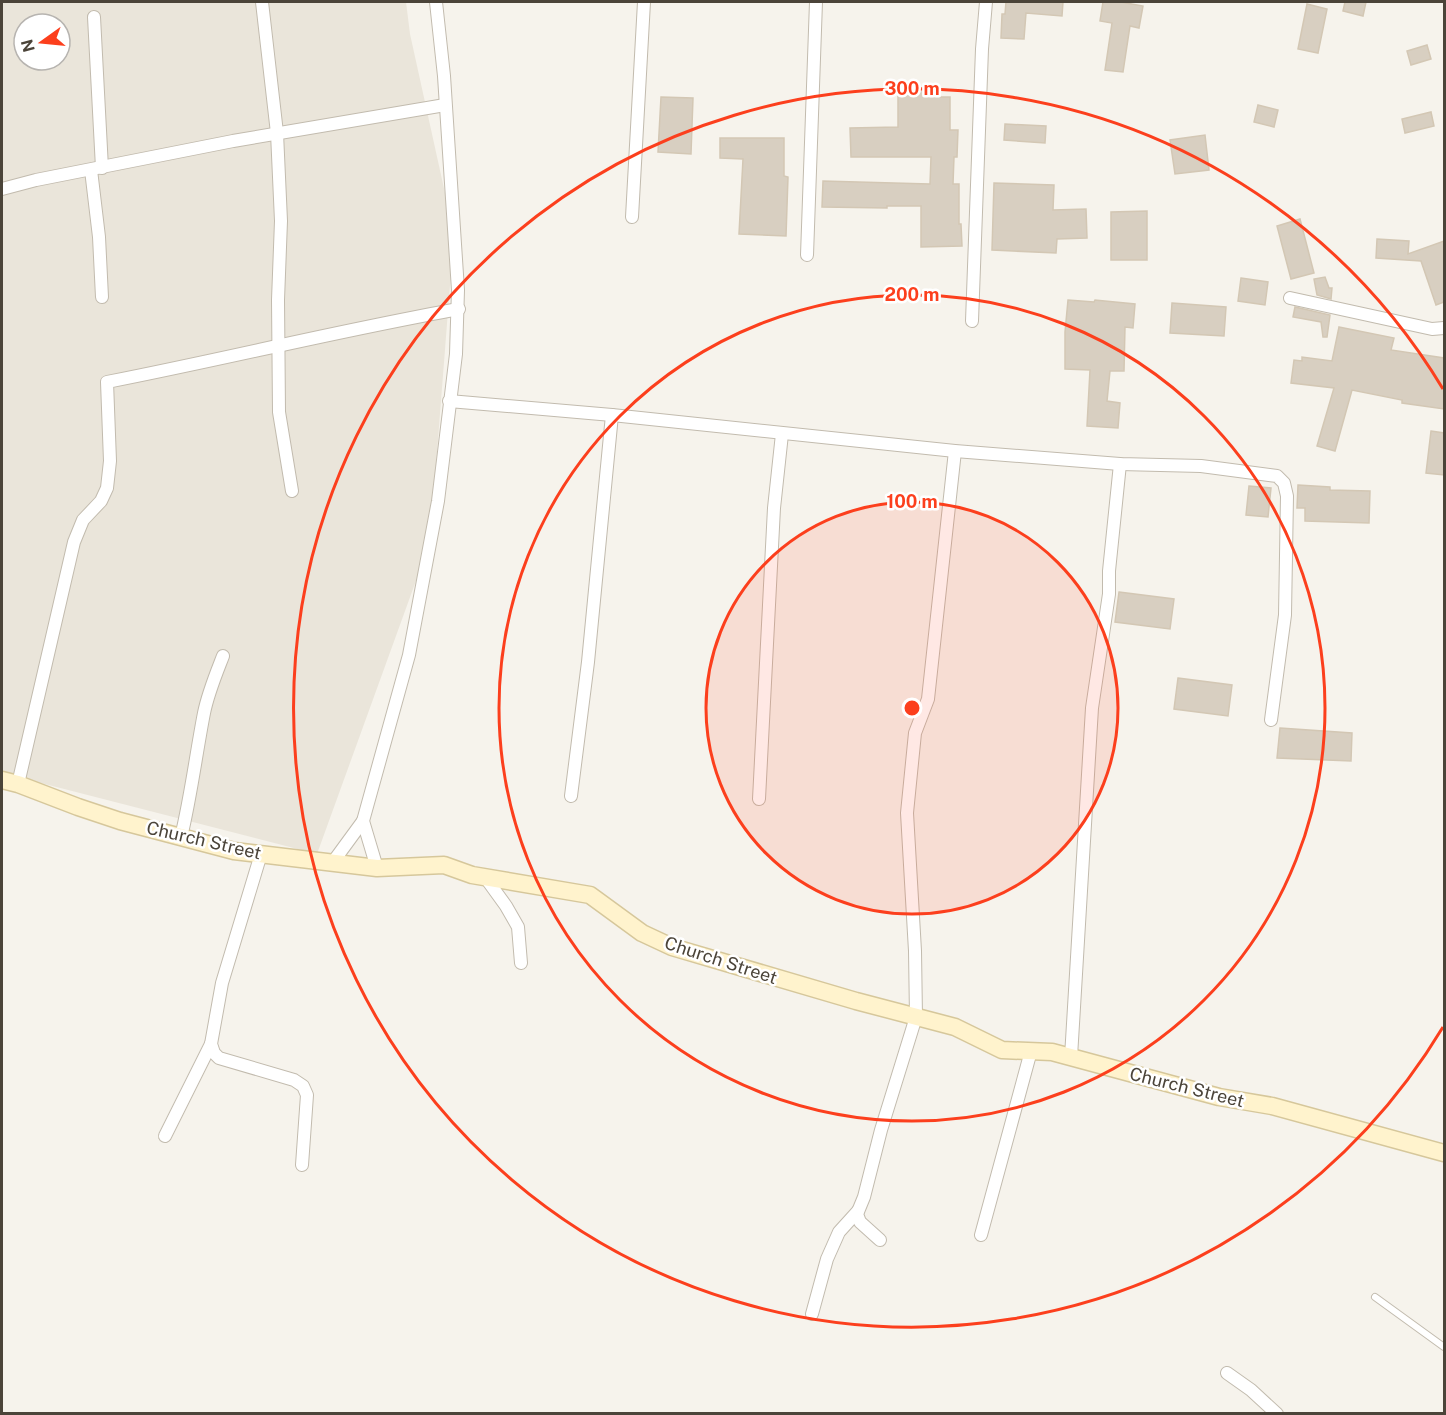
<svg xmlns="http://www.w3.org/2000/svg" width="1446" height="1415" font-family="'Public Sans',sans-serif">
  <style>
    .residential { fill: #eae5da; fill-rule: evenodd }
    .building { fill: #d8cfc1; stroke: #d3c7b4; stroke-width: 1.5 }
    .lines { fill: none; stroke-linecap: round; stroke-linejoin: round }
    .lane-casing { stroke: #c2bbae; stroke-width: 8 }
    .street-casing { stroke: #c2bbae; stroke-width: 14 }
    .secondary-casing { stroke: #d6c79b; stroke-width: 19 }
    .lane { stroke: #fff; stroke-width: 6 }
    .street { stroke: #fff; stroke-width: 12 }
    .secondary { stroke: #fff3cd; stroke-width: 16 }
    .ring { fill: none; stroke: #fc3f1d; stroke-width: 3 }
    .labels { text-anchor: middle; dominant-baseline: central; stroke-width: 5; stroke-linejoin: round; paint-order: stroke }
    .street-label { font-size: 18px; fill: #4b4439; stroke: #fff }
    .centre { fill: #fc3f1d; stroke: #fff; stroke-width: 3 }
    .ring-label { font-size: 18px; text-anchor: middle; font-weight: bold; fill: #fc3f1d; stroke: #fff; stroke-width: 5; stroke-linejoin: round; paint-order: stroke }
  </style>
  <rect width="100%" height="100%" fill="#f6f3ec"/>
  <path class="residential" d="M2,2H406L410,34L454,234L430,542L317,854L2,773ZM24,24H60V60H24Z"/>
  <g class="building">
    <path d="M1006,2H1063L1062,16L1026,13L1024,39L1001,38L1002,14H1005Z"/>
    <path d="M1103,2H1121L1143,6L1139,28L1130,26L1123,72L1105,70L1112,23L1100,21Z"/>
    <path d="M1345,2H1366L1363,16L1343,11Z"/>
    <path d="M1307,4L1327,9L1318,53L1298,49Z"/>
    <path d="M1427,45L1431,59L1411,65L1407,51Z"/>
    <path d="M898,88H940V97H950V130H958L957,157H954L953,184H959V224H961L962,246L921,247V206H887V208L822,207L823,181L930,184L931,157H851L850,128L898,127Z"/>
    <path d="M661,97L693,98L691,154L658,152Z"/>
    <path d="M1258,105L1278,110L1274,127L1254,122Z"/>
    <path d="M1431,112L1434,126L1405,133L1402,119Z"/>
    <path d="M1005,124L1046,126L1045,143L1004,140Z"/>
    <path d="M1205,135L1209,170L1175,174L1170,140Z"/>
    <path d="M720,138H784V176L788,177L786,236L739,234L743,159L720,158Z"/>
    <path d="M994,183L1054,185L1053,210L1086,209L1087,238L1057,239L1056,253L992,250Z"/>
    <path d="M1147,211V260H1111V212Z"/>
    <path d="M1300,219L1314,273L1291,279L1277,226Z"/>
    <path d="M1377,239L1409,241L1408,254L1444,241V302L1436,305L1421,261L1376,258Z"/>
    <path d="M1325,277L1329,288H1332L1331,299L1317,295L1314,279Z"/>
    <path d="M1241,278L1268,282L1265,305L1238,301Z"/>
    <path d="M1068,300L1094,302L1095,300L1135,304L1133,328L1125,327L1124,371H1110L1107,401L1120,403L1118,428L1087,426L1090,370L1065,369V332Z"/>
    <path d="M1172,303L1226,307L1224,336L1170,333Z"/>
    <path d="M1295,307L1330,315L1327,337H1323L1321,322L1293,317Z"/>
    <path d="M1339,327L1394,338L1391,350L1444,358V409L1402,403V400L1352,390L1335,451L1317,446L1334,388L1291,383L1294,360L1302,361V357L1332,361Z"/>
    <path d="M1431,431L1444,433V475L1426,473Z"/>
    <path d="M1298,485L1330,487V490L1370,491L1369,523L1305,521V508H1297Z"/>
    <path d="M1249,486L1271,488L1268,517L1246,515Z"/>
    <path d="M1119,592L1174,599L1170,629L1115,622Z"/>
    <path d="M1178,678L1232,685L1228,716L1174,709Z"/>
    <path d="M1280,728L1352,733L1351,761L1277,758Z"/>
  </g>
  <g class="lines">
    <g class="lane-casing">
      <path id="lane" d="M1375,1297L1444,1347"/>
    </g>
    <g class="street-casing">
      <g id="street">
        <path d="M262,2L277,133L281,221L278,300L279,412L292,491"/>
        <path d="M94,17L102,168"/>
        <path d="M91,170L99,237L102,297"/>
        <path d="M2,189L36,180L233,141L445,105"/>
        <path d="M632,217L644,2"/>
        <path d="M807,255L816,2"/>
        <path d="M1290,298L1432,329L1444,328"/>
        <path d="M972,321L982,49L986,2"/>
        <path d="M449,401L612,415L955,451L1120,464L1201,466L1277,476L1284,483L1287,496L1285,615L1271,720"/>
        <path d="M18,784L74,542L83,520L101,501L107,488L110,461L107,382C225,359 341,330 459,309"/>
        <path d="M571,796L588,662L612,415"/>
        <path d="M759,799L774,508L782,434"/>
        <path d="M181,837C191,796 196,754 204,713C208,693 216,674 223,656"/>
        <path d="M261,854L222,983L211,1044L214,1053L219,1058L294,1080L303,1086L307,1095L302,1165"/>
        <path d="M333,862L363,821"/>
        <path d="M377,868L363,821L409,655L438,501L456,354L458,290L444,76L436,2"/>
        <path d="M485,877L506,906L518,927L521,963"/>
        <path d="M1071,1057L1092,708L1109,594V571L1120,464"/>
        <path d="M165,1136L211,1044"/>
        <path d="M981,1235L1031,1051"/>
        <path d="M880,1240L860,1222L857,1214L864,1197L881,1130L916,1017L915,951L907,813L915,733L928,699L955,451"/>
        <path d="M812,1314L827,1259L839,1232L858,1211"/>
        <path d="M1227,1373L1251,1390L1277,1414"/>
      </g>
    </g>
    <g class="secondary-casing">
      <path id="secondary" d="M2,780L18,784L78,807L120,821L234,851L377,868L444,865L472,875L590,895L642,933L672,947L856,1001L955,1027L1002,1050L1052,1052L1219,1097L1272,1106L1444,1153"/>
    </g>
    <use href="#lane" class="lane"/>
    <use href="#street" class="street"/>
    <use href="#secondary" class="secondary"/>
  </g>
  <circle cx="912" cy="708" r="206" fill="#fc3f1d" fill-opacity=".12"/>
  <g class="ring">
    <circle cx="912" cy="708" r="206"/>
    <circle cx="912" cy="708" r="413"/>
    <path d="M1443 1027A619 619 0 1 1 1443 389"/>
  </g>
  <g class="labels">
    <g class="street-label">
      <text transform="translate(204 840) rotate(13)">Church Street</text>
      <text transform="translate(721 960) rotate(18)">Church Street</text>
      <text transform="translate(1187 1087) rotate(14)">Church Street</text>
    </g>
  </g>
  <circle cx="912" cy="708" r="9" class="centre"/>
  <g class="ring-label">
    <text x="912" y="95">300 m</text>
    <text x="912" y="301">200 m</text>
    <text x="912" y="508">100 m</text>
  </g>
  <rect width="1446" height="1415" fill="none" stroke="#4b4439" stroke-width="6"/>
  <g transform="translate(42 42) rotate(255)"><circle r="28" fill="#ffffff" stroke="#b7b4b0" stroke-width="1.5"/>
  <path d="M0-4.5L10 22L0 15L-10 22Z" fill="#fc3f1d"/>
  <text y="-9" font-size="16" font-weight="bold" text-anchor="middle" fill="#4b4439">N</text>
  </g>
</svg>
